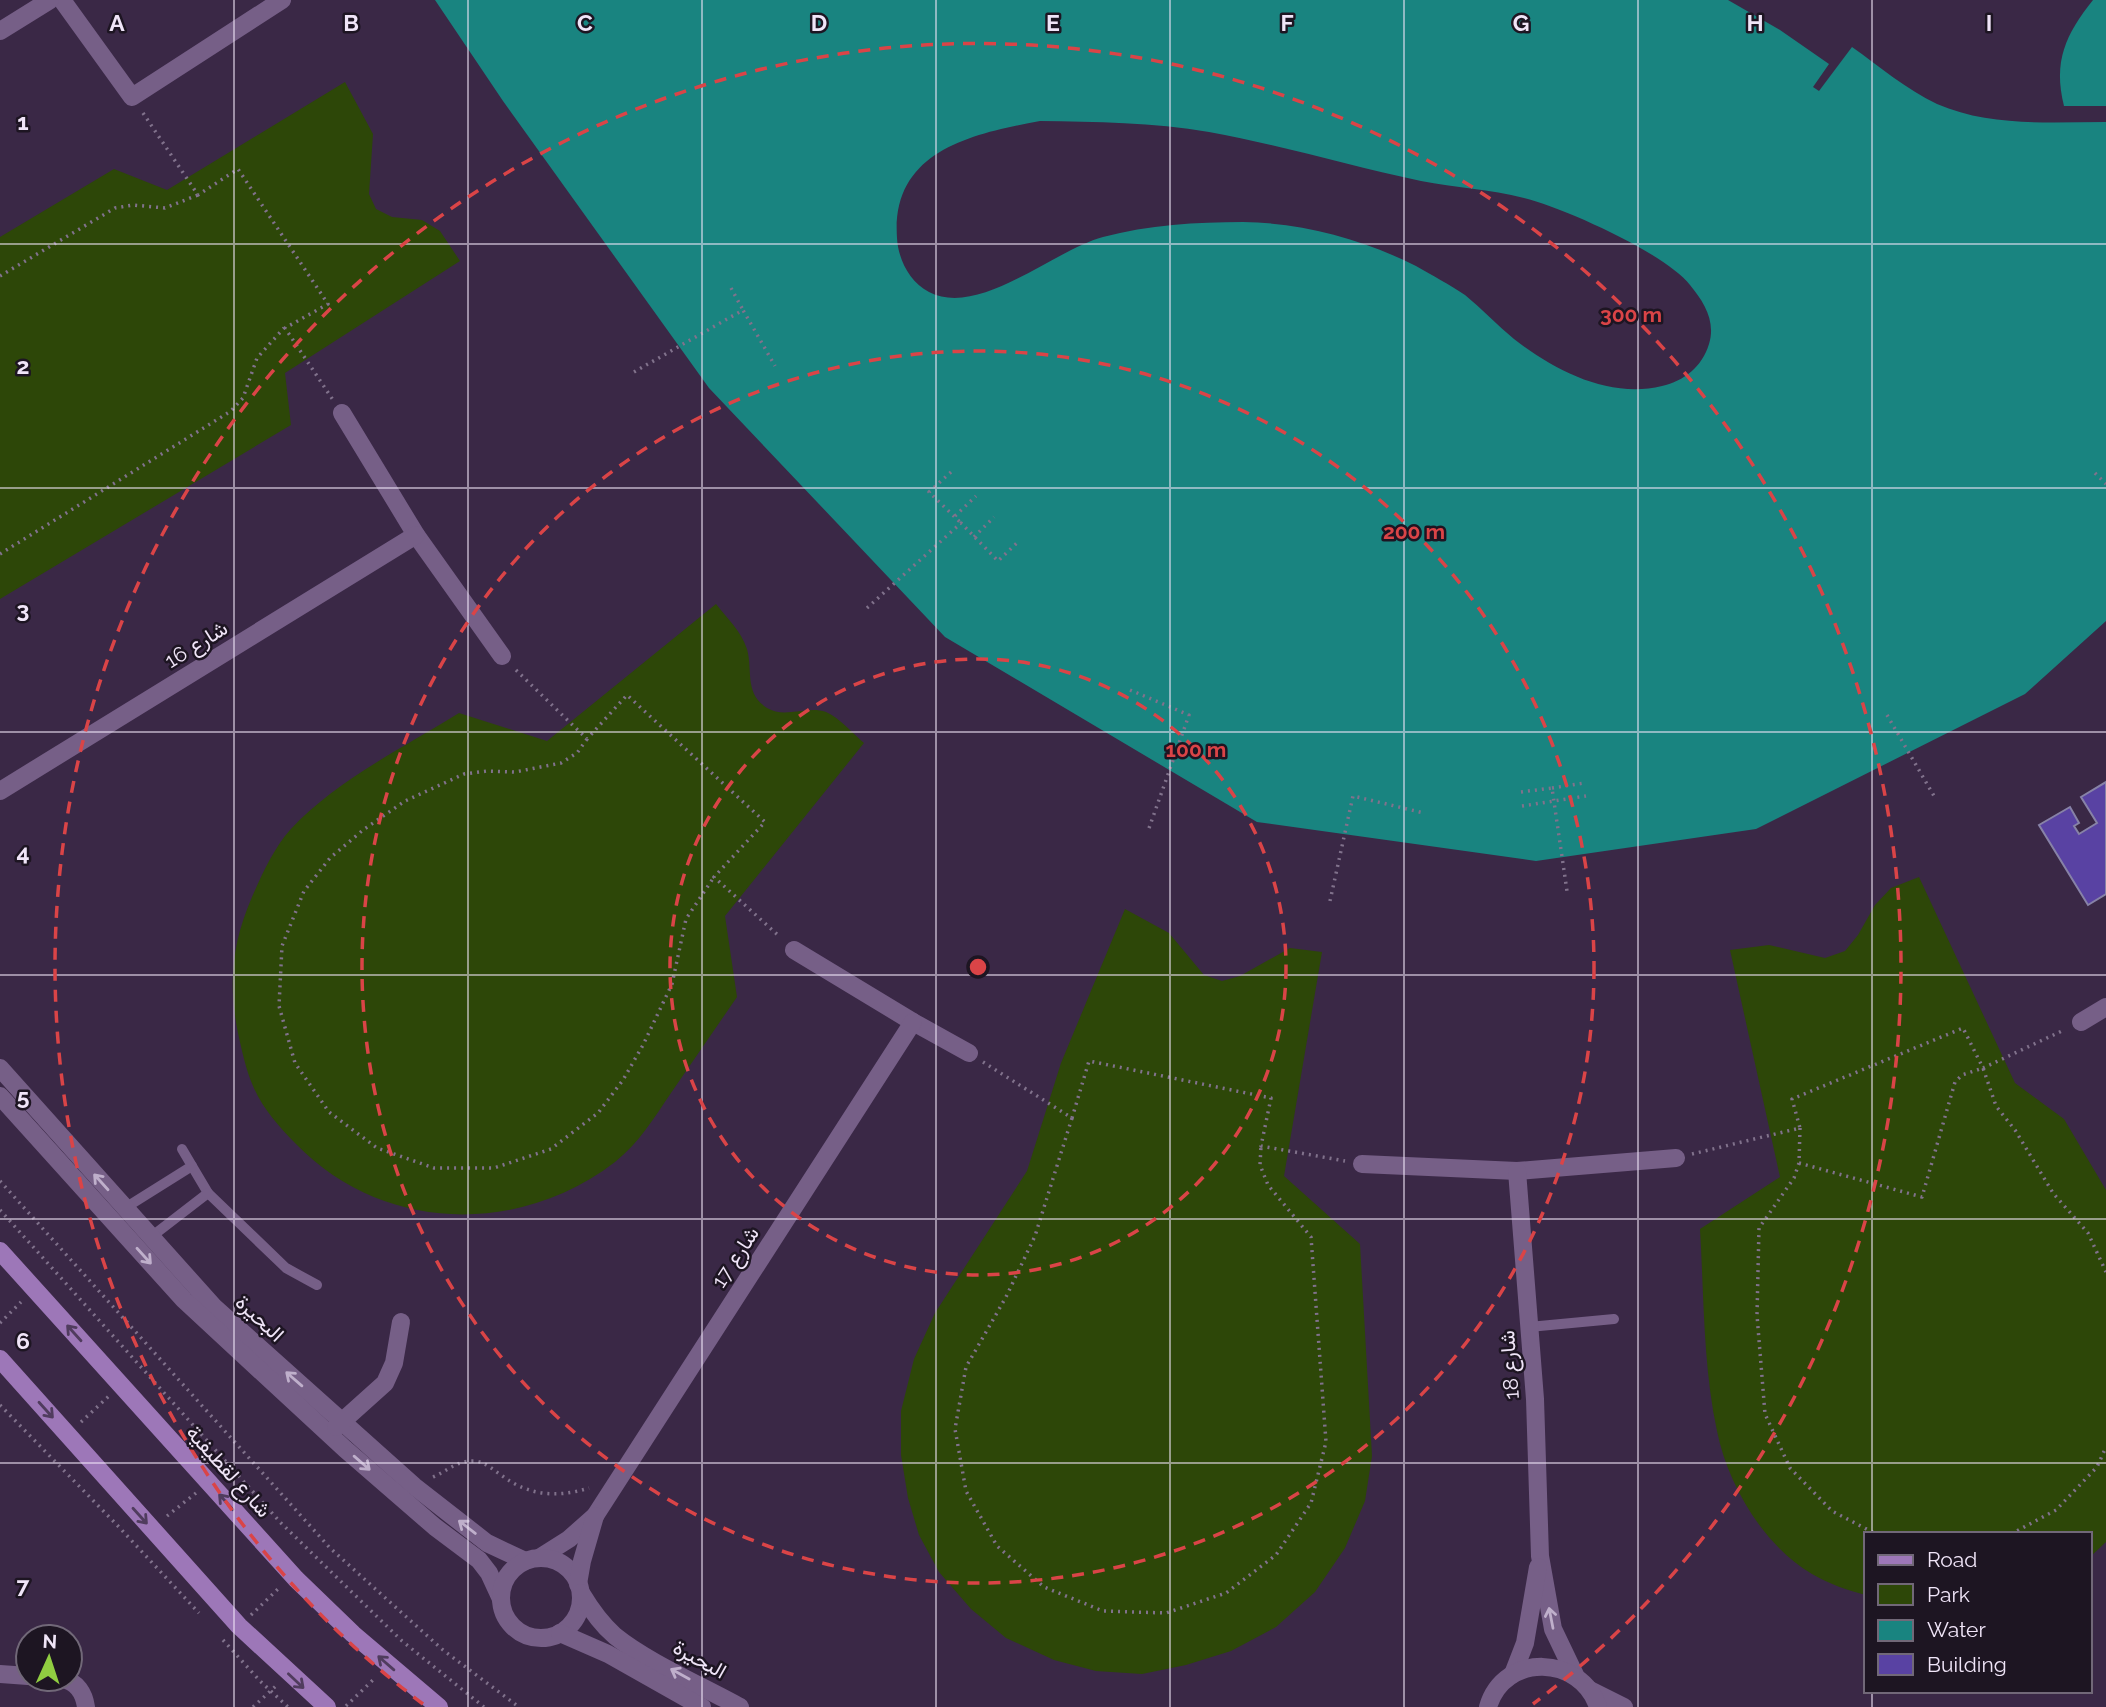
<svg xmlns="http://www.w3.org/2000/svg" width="2106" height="1707" font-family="Raleway,Vazirmatn,sans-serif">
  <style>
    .green { fill: #2d4708 }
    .water { fill: #198480; fill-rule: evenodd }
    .building { fill: #5942a3; stroke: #8782a7; stroke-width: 2 }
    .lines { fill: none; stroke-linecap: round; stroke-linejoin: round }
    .path { stroke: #81728c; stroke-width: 3.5; stroke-dasharray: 2 5; stroke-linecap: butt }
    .lane { stroke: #765f87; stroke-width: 10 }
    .street { stroke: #765f87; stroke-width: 18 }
    .secondary { stroke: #9d77b8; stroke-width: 18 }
    .oneway { stroke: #bfafcb }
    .oneway2 { stroke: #503c5e }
    .grid { fill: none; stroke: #f0e5f8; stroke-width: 2; stroke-opacity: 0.55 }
    .ring { fill: none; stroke: #da4447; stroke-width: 3.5; stroke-dasharray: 12 9 }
    .labels { text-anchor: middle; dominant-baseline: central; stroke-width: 5; stroke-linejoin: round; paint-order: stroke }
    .street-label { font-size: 21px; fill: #f0e5f8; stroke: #1d1522 }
    .grid-label { font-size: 23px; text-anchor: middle; font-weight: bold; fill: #f0e5f8; stroke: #1d1522; stroke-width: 5; stroke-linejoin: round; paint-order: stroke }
    .centre { fill: #da4447; stroke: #1d1522; stroke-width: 3.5 }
    .ring-label { font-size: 21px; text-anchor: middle; font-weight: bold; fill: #da4447; stroke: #1d1522; stroke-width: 5; stroke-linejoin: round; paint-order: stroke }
  </style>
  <rect width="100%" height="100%" fill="#3a2846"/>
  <g class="green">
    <path d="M345,82L373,134L369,194L376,209L392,217L422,220L440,231L460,261L285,373L291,425L0,599V237L114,169L167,190Z"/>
    <path d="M716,604C727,618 741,631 747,649C753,671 744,693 767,708C785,719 807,705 826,712C839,717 853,734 864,743L725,916L737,997C715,1029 693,1061 671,1093C654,1118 639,1143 615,1162C519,1236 382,1233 296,1144C280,1128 262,1108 253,1086C246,1070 242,1051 238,1033C228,984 232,943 252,897C262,874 274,848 290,830C335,781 403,748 459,713L547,741Z"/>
    <path d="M1919,877L2015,1083L2064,1119L2106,1190V1542L2090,1557V1534H1866V1595C1849,1591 1827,1583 1812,1574C1763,1545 1728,1485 1717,1431C1703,1365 1704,1296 1700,1229L1780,1177L1730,950L1769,945L1825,958L1845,951L1858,935L1875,905L1891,888Z"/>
    <path d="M1125,909L1169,933L1204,975L1222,981L1240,976L1290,948L1322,952L1284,1176L1360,1244L1372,1456L1365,1501L1345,1548L1315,1592L1276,1627L1231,1651L1186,1665L1142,1674L1096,1671L1054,1660L1006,1638L971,1609L939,1572L919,1535L908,1498L901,1455V1411L914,1359L935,1313L1027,1171L1061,1063Z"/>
  </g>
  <g class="water">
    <path d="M435,0H1728L1780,30L1829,64L1813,87L1819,91L1852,47C1879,66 1907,90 1937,104C1990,127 2049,122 2106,122V621L2025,694L1756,829L1536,861L1257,822L945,637L709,388L503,101ZM1040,121C1096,122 1153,122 1209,132C1281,145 1350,166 1421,181C1455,188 1490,189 1524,198C1564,208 1665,253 1690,285C1704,302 1716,321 1709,344C1702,367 1684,381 1662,386C1610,399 1555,371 1514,339C1497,325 1482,309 1465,295C1450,285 1432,275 1416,266C1362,239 1304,223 1243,222C1197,222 1148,225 1103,237C1052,251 979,318 929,292C909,282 898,258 897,238C891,151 971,134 1040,121Z"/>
    <path d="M2093,0H2106V106H2064C2053,62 2065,35 2093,0Z"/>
  </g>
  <path class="building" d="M2106,782V894L2088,905L2039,825L2070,807L2079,823L2074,826L2079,834L2097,823L2081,797Z"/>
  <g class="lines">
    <g class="path">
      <path d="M143,113L198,195L238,169L328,304L285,328L333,400"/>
      <path d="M0,276L115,208L133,205L165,208L198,195"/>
      <path d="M731,288L743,310"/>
      <path d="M634,372L743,310L775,366"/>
      <path d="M951,472L929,492L961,523"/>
      <path d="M2095,473L2106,484"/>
      <path d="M955,516L976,496"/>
      <path d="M974,537L994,517"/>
      <path d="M0,554L231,411L243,398L257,358L284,328"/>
      <path d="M867,608L961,523L998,561L1019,541"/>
      <path d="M516,670L587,739L627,695L765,822L714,877L780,937"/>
      <path d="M1130,690L1189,715L1148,831"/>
      <path d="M1887,715L1934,796"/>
      <path d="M587,739L577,753L561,763L515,772L487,771L464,774L405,801L363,830L330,858L304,891L282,946L279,1006L295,1063L329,1112L377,1148L434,1168H494L551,1149L598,1113L623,1080L643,1045L672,984L686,919L714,877"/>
      <path d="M1552,788L1584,783"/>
      <path d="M1521,792L1552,788L1567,891"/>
      <path d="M1522,806L1586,796"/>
      <path d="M1330,901L1353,796L1424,813"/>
      <path d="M983,1062L1072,1118L1089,1061L1271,1098L1261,1146L1345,1161"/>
      <path d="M1072,1118L1035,1236L1006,1297L966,1367L955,1429L966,1491L997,1546L1044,1587L1103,1611L1166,1613L1226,1593L1276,1555L1311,1503L1326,1442L1311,1237L1268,1185L1260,1165L1261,1146"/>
      <path d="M1800,1128L1799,1163L1794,1178L1759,1228L1757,1315L1765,1414L1790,1468L1832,1511L1876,1534"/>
      <path d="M1692,1154L1800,1128L1792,1099L1963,1028L1983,1068L2064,1030"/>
      <path d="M1799,1163L1922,1197L1955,1082L1962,1075L1983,1068L1996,1106L2015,1130L2053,1193L2088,1233L2106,1272"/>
      <path d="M0,1181L330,1548L443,1650L519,1707"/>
      <path d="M0,1210L281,1523L402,1641L484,1707"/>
      <path d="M0,1323L21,1302"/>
      <path d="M0,1405L117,1525L199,1613"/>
      <path d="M81,1422L109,1396"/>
      <path d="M433,1477C447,1471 456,1461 473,1461C484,1461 492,1469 501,1475C529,1496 557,1498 589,1488"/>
      <path d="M167,1516L196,1493"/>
      <path d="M2011,1534L2056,1510L2097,1467L2106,1447"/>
      <path d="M251,1615L278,1589"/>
      <path d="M223,1640L260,1681L288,1707"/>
      <path d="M346,1706L376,1677"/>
      <path d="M253,1707L277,1685"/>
    </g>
    <g class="lane">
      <path d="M192,1166L208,1193"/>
      <path d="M125,1208L192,1166L182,1149"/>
      <path d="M151,1237L208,1193L286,1268L317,1285"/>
      <path d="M1529,1327L1614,1319"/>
    </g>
    <g class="street">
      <path d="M62,0L132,97L282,0"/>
      <path d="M0,31L50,0"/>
      <path d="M342,413L416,535L502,656"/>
      <path d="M0,791L416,535"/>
      <path d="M794,950L913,1022L969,1053"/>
      <path d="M2081,1022L2106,1007"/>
      <path d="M0,1068L214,1307L414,1486L487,1543L525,1561"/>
      <path d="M0,1096L184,1300L345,1449L435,1527L479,1560L489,1573L501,1599"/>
      <path d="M1362,1164L1517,1171L1676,1158"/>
      <path d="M1517,1171L1535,1399L1540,1556L1553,1629L1575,1675"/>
      <path d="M336,1427L385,1383L394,1363L401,1322"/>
      <path d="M539,1558L569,1539L595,1516L913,1022"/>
      <circle cx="541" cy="1598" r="40"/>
      <path d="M578,1584L582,1561L595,1516"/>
      <path d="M581,1593C590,1608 601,1624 615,1636C647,1662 702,1686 740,1707"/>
      <path d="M560,1633L608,1654L702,1707"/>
      <path d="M0,1674L28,1676"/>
      <path d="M1513,1674L1525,1643L1538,1567"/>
      <path d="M63,1679C77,1682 84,1693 86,1707"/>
      <path d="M1590,1690L1624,1707"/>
      <path d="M1488,1707C1504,1652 1581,1655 1598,1707"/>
    </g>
    <g class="secondary">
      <path d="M0,1251L296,1579L353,1634L439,1707"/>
      <path d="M0,1359L239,1626L327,1707"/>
    </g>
  </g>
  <defs><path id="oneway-shaft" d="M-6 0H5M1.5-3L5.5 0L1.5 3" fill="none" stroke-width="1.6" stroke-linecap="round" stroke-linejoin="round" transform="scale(1.75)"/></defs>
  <g class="oneway">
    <use href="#oneway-shaft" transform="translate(101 1182) rotate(-132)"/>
    <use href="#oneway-shaft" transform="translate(144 1256) rotate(48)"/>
    <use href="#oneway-shaft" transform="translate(294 1379) rotate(-139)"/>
    <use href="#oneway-shaft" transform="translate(362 1463) rotate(41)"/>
    <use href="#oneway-shaft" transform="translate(467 1527) rotate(-142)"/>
    <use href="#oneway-shaft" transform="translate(1551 1618) rotate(-101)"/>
    <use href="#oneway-shaft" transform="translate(680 1674) rotate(-151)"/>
  </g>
  <g class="oneway2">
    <use href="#oneway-shaft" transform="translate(74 1333) rotate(-132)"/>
    <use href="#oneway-shaft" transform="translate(46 1410) rotate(48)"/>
    <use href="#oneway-shaft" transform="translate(226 1502) rotate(-132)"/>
    <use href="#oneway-shaft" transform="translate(140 1516) rotate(48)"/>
    <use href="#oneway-shaft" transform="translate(386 1663) rotate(-139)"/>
    <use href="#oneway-shaft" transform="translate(296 1681) rotate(43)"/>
  </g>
  <path class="grid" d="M234,0V1707M468,0V1707M702,0V1707M936,0V1707M1170,0V1707M1404,0V1707M1638,0V1707M1872,0V1534M0,244H2106M0,488H2106M0,732H2106M0,975H2106M0,1219H2106M0,1463H2106M1872,1691V1707"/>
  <g class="ring">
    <circle cx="978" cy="967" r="308"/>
    <circle cx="978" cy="967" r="616"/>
    <path d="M423 1704A923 923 0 1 1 1533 1704"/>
  </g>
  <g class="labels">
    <g class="street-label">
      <text transform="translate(196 644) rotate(-32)">شارع 16</text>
      <text transform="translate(735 1257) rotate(-57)">شارع 17</text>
      <text transform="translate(260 1318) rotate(43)">البحيرة</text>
      <text transform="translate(1509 1365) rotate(-94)">شارع 18</text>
      <text transform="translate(229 1471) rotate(48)">شارع لقطيفية</text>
      <text transform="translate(700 1659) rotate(29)">البحيرة</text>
    </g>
  </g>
  <g class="grid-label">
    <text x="117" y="31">A</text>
    <text x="351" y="31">B</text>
    <text x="585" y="31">C</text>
    <text x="819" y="31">D</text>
    <text x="1053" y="31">E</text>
    <text x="1287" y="31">F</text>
    <text x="1521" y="31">G</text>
    <text x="1755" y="31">H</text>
    <text x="1989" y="31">I</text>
    <text x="23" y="130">1</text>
    <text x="23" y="374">2</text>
    <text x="23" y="618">3</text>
    <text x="23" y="861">4</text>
    <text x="23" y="1105">5</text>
    <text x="23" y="1349">6</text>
    <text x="23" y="1593">7</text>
  </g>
  <circle cx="978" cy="967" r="10" class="centre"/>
  <g class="ring-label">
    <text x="1631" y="322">300 m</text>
    <text x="1414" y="539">200 m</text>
    <text x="1196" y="757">100 m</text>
  </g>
  <rect x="1864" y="1532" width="228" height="161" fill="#1d1522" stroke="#716878" stroke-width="2"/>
  <rect x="1878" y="1555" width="35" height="10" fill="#9d77b8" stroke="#716878" stroke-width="2"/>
  <text x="1927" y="1567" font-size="21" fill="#f0e5f8">Road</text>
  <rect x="1878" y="1584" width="35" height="21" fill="#2d4708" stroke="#716878" stroke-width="2"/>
  <text x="1927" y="1602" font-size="21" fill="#f0e5f8">Park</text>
  <rect x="1878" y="1620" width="35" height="21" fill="#198480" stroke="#716878" stroke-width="2"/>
  <text x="1927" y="1637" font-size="21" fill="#f0e5f8">Water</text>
  <rect x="1878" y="1654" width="35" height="21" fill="#5942a3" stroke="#716878" stroke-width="2"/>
  <text x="1927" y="1672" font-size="21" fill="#f0e5f8">Building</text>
  <g transform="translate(49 1658) rotate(3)"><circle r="33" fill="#1d1522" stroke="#716878" stroke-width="2"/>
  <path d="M0-5L12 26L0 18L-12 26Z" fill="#90cd41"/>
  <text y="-10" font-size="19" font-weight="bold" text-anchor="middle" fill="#f0e5f8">N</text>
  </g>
</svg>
